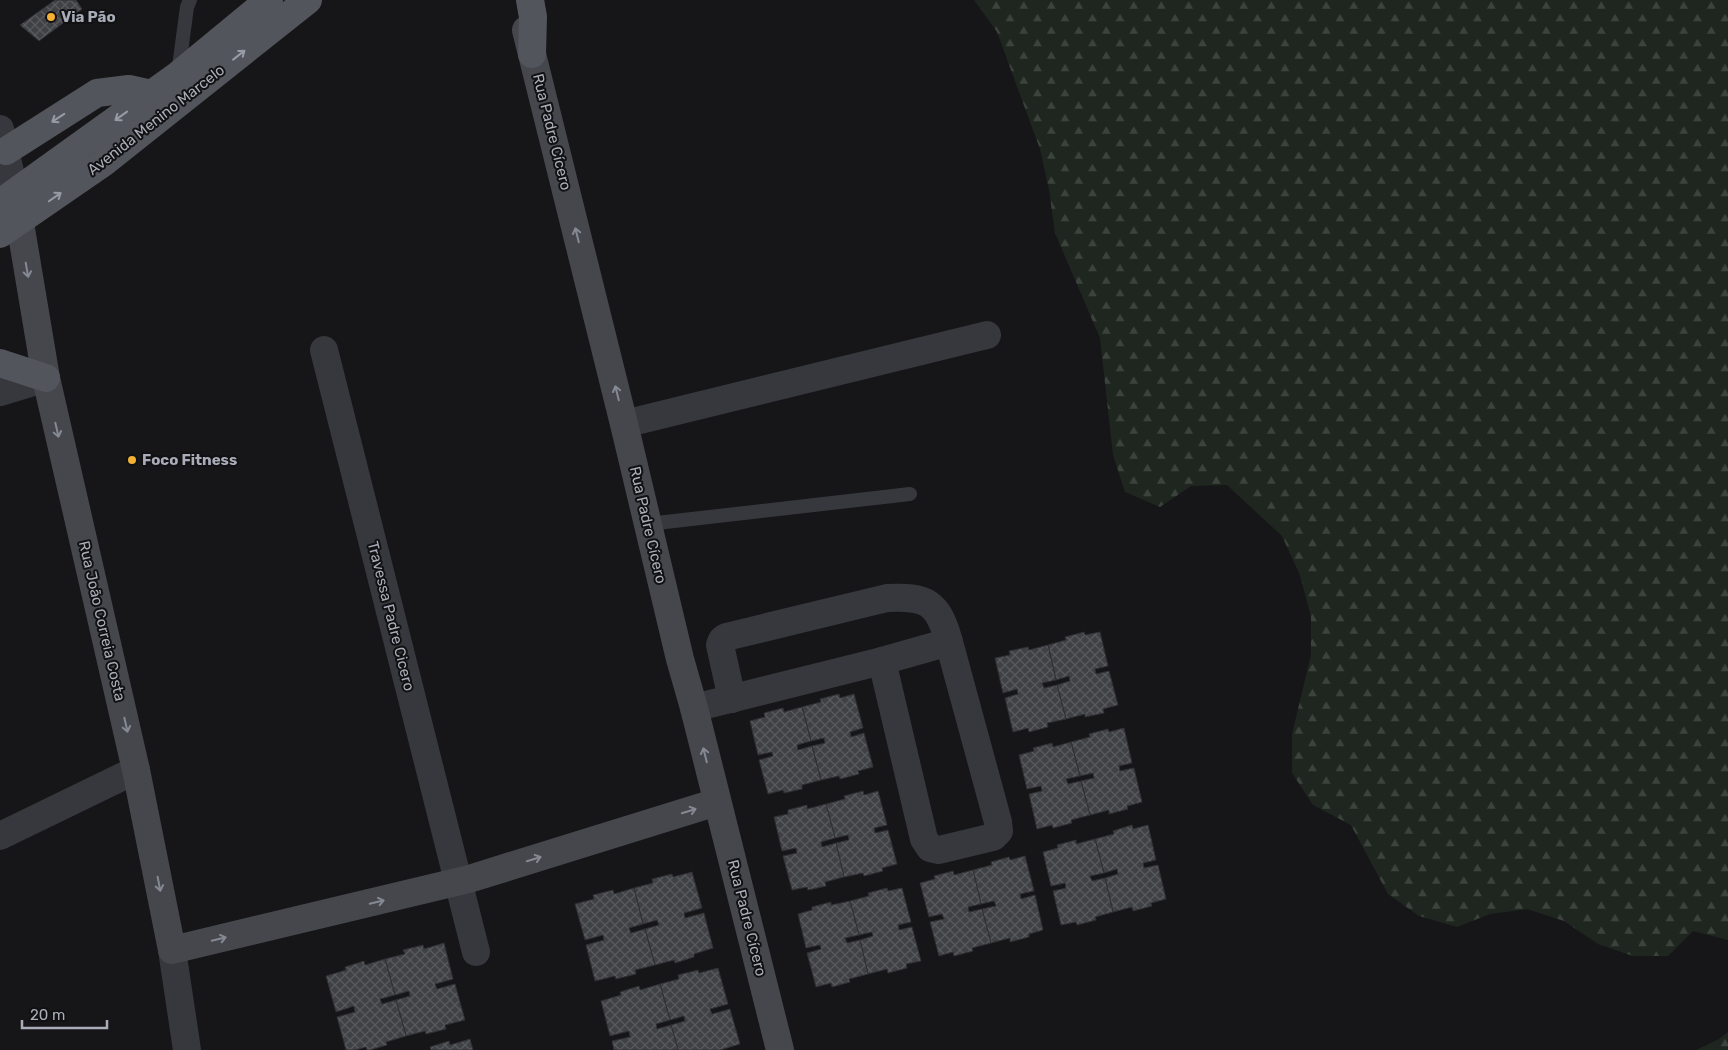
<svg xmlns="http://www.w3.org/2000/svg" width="1728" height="1050" font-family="Rubik,sans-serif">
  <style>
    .forest { fill: url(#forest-firs) }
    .building { fill: url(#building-cross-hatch); stroke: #303034 }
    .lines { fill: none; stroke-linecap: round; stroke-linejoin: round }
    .lane { stroke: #37383d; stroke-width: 14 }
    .street { stroke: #37383d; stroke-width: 28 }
    .secondary { stroke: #45474d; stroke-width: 28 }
    .primary { stroke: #53555c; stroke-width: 28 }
    .oneway { stroke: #979ba6 }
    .oneway2 { stroke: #858993 }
    .poi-dot { fill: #f2b134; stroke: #111113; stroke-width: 2 }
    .labels { text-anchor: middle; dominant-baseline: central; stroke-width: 4; stroke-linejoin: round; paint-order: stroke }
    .poi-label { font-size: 15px; font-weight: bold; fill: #a8adb8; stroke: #111113; text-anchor: start }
    .street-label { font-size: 15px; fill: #a8adb8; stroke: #111113 }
  </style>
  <defs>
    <pattern id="forest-firs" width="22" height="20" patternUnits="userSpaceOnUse" patternTransform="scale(1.25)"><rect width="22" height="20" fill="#1e261f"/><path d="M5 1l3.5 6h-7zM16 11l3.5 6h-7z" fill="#3c433d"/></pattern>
    <pattern id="building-cross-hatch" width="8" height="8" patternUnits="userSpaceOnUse" patternTransform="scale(1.25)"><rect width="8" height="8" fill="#404145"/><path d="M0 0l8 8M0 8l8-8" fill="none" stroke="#595a5e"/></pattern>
  </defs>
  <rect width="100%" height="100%" fill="#161618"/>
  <g class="forest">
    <path d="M974,0H1728V940L1693,931L1668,956H1633L1598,944L1564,921L1527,909L1490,914L1457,927L1419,916L1388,894L1351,825L1313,805L1292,773V734L1311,655V617L1300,575L1282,536L1227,485L1191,486L1160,507L1125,492L1113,455L1100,338L1055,233L1049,190L1040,149L997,32Z"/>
    <path d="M1728,1032V1050H1696L1719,1039Z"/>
  </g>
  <g class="building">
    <path d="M55,0H76L82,9L39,41L20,25Z"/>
    <path d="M1084,632L1085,635L1100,632L1108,666L1095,669L1096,674L1109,671L1118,705L1103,709L1104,713L1085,717V714L1066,719L1057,685L1070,681L1069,676L1056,680L1048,645L1066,640L1065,637Z"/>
    <path d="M1048,645L1056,680L1042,683L1044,688L1057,685L1066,719L1047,723L1048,727L1029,732L1028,728L1013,732L1005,698L1018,694L1017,689L1003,693L995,658L1010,655L1009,651L1028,647L1029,650Z"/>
    <path d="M839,694L840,698L854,694L863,728L850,732L851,737L864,733L873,767L858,771L859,774L840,779L839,776L821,780L812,746L825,743L824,738L811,741L802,707L821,702L820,699Z"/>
    <path d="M802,707L811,741L797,745L798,750L812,746L821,780L802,785V789L784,793L783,790L768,794L759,760L773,756L772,752L758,755L750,721L765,717L764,713L783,708L784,712Z"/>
    <path d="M1124,728L1132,763L1119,766L1120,771L1134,768L1142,802L1127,806L1128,809L1109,814V810L1090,815L1081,781L1094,778L1093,773L1080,776L1071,742L1090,737L1089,734L1108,729L1109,732Z"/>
    <path d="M1071,742L1080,776L1066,779L1068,784L1081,781L1090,815L1071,820L1072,823L1053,828L1052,825L1037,829L1029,794L1042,791L1041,786L1027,789L1019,755L1034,751L1033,748L1052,743L1053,747Z"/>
    <path d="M863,791L864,795L878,791L887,825L874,828L875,833L888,830L897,864L882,868L883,871L864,876L863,873L844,877L836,843L849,840L848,835L835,838L826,804L845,799L844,796Z"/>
    <path d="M826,804L835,838L821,842L822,847L836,843L844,877L825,882L826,886L808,890L807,887L792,890L783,856L797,853L796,848L782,851L774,817L788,814V810L807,805V809Z"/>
    <path d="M1132,825L1133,829L1148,825L1156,860L1143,863L1144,868L1158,865L1166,899L1151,903L1152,906L1133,911L1132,907L1113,912L1105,878L1118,874L1117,869L1104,873L1095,839L1114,834L1113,831Z"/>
    <path d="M1095,839L1104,873L1090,876L1092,881L1105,878L1113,912L1095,917L1096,920L1077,925L1076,922L1061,925L1053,891L1066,888L1065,883L1051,886L1043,852L1058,848L1057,845L1076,840V844Z"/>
    <path d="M1025,856L1034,891L1020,894L1021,899L1035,895L1043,930L1029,934V937L1010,942V938L991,943L982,909L996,906L994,901L981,904L973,870L992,865L991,862L1009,857L1010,860Z"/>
    <path d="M973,870L981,904L968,907L969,912L982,909L991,943L972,948L973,951L954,956L953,952L939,956L930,922L944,919L942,914L929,917L920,883L935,879L934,876L953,871L954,875Z"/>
    <path d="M692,872L702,908L684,913L685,918L704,913L713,948L694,954V957L675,963L674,960L655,965L645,929L659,925L657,920L643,924L634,888L653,883L652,879L672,874L673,877Z"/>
    <path d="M634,888L643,924L629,928L631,933L645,929L655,965L635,970L636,974L616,979L615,976L595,981L586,945L604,940L603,935L585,940L575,904L594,899L593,895L613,890L614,894Z"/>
    <path d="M887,888L888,891L902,888L911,922L898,925L899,930L912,927L921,961L906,964L907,968L888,973L887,969L868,974L860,940L873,936L872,932L859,935L850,901L869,896L868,893Z"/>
    <path d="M850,901L859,935L845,938L847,943L860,940L868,974L849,979L850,982L832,987L831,983L816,987L807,953L821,949L820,945L806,948L798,914L812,910V907L831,902V905Z"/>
    <path d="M444,943L453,979L435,984L437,989L455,984L465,1020L445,1025L446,1029L426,1034L425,1031L406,1036L396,1000L410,996L409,991L395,995L385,959L405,954L403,950L423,945L424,949Z"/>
    <path d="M385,959L395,995L380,999L382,1004L396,1000L406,1036L386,1042L387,1045L370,1050H367L366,1047L355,1050H346L337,1017L355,1012L354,1006L336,1012L326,976L346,970L345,967L364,961L365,965Z"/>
    <path d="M718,968L728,1004L710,1009L712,1014L730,1009L740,1044L720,1050H678L671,1025L685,1021L684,1016L670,1020L660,984L679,979L678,975L698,970L699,973Z"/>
    <path d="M660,984L670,1020L656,1024L657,1029L671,1025L678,1050H614L612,1041L630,1037L629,1031L610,1036L601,1001L621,995L620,992L639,986L640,990Z"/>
    <path d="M470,1039L473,1050H431L430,1047L449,1041L450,1045Z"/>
  </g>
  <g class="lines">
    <g class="lane">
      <path d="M178,74L187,7L190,0"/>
      <path d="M648,524L910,494"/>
    </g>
    <g class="street">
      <path d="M0,129L15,193"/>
      <path d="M324,350L476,952"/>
      <path d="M0,392L46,378"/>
      <path d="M624,424L987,335"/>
      <path d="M732,699L720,645L722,640L726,637L887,598C927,596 938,602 949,642L998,822L999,831L993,837L939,850L930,848L924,839L882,661"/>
      <path d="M694,708L882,661L949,642"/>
      <path d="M0,836L136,770"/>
      <path d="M172,950L187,1050"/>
    </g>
    <g class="secondary">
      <path d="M526,30L624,424L680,659L694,708L780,1050"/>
      <path d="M16,199L46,378L136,770L172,950L469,879L717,802"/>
    </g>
    <g class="primary">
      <path d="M530,0L533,17L532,54"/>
      <path d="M6,151L97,93L129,89L151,94"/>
      <path d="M0,203L178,75L269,0"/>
      <path d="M0,234L103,163L308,0"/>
      <path d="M0,363L46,378"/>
    </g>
  </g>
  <defs><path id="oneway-shaft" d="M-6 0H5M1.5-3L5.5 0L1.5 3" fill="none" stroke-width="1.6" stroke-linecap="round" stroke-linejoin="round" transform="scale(1.25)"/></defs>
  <g class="oneway">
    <use href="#oneway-shaft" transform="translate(239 55) rotate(-38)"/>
    <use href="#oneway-shaft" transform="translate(121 116) rotate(144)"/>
    <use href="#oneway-shaft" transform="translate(58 118) rotate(147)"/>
    <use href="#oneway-shaft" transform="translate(55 197) rotate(-35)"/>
  </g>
  <g class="oneway2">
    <use href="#oneway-shaft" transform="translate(577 235) rotate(-104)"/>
    <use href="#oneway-shaft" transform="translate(27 270) rotate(80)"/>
    <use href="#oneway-shaft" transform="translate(617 393) rotate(-104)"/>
    <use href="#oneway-shaft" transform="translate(57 430) rotate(77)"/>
    <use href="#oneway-shaft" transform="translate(126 725) rotate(77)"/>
    <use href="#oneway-shaft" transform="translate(705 755) rotate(-104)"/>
    <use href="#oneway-shaft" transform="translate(689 811) rotate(-17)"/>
    <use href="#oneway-shaft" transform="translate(534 859) rotate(-17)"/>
    <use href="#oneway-shaft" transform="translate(159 884) rotate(79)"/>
    <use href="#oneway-shaft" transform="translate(377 902) rotate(-14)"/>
    <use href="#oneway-shaft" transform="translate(219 939) rotate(-13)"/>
  </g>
  <g class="poi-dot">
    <circle cx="51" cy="17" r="5"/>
    <circle cx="132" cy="460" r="5"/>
  </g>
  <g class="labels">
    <g class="poi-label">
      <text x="61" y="17">Via Pão</text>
      <text x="142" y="460">Foco Fitness</text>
    </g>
    <g class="street-label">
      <text transform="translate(156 120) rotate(-38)">Avenida Menino Marcelo</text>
      <text transform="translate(552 132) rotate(76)">Rua Padre Cícero</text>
      <text transform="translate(648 525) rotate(77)">Rua Padre Cícero</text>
      <text transform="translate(391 616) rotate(76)">Travessa Padre Cicero</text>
      <text transform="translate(102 621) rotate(77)">Rua João Correia Costa</text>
      <text transform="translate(747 918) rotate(76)">Rua Padre Cícero</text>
    </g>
  </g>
  <path d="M22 1020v8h85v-8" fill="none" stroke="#a8adb8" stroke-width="2.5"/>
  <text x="30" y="1020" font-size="15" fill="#a8adb8" stroke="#111113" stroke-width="4" paint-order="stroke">20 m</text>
</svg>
